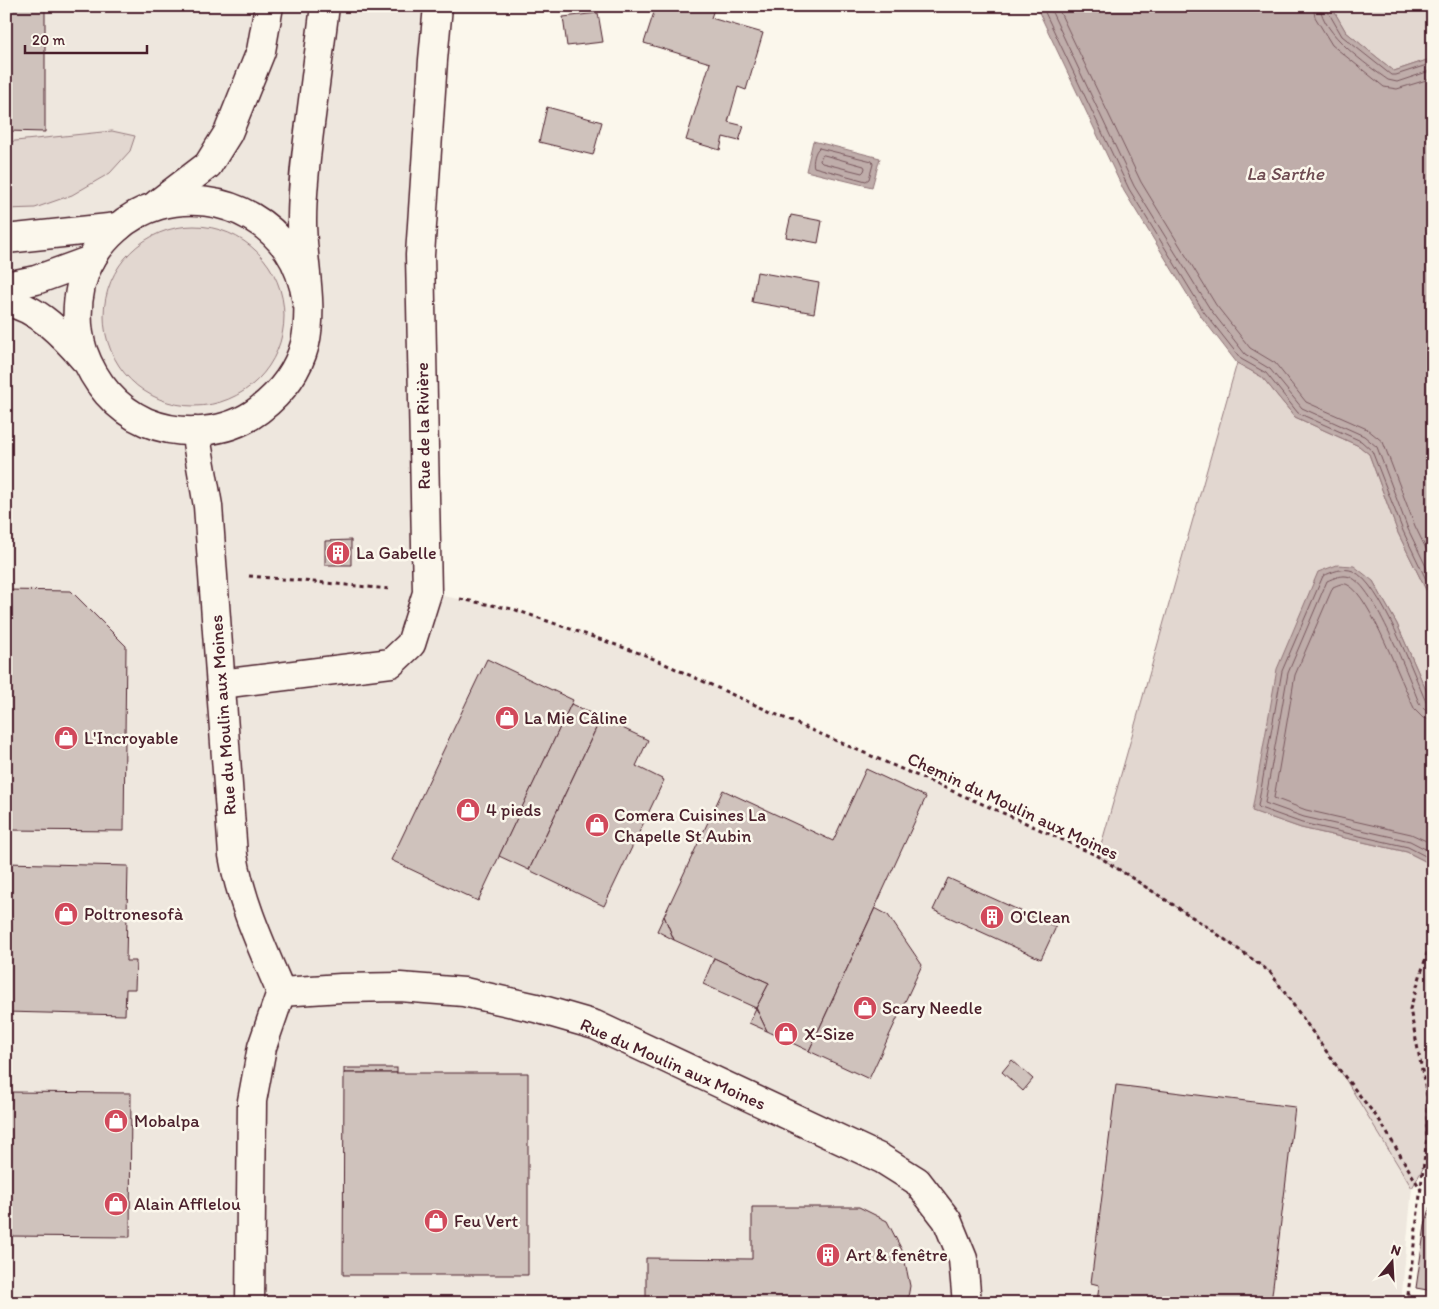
<svg xmlns="http://www.w3.org/2000/svg" width="1439" height="1309" font-family="Itim,sans-serif">
  <style>
    .built { fill: #eee7de }
    .green { fill: #e2d7d0; stroke: #967b7e }
    .water { fill: #bfadaa; stroke: #907477 }
    .lines { fill: none; stroke-linecap: round; stroke-linejoin: round }
    .shore { stroke: #79585e; stroke-width: 1 }
    .building { fill: #cfc2bc; stroke: #4a1f2b }
    .minor-casing { stroke: #4a1f2b; stroke-width: 31 }
    .highway-casing { stroke: #4a1f2b; stroke-width: 31 }
    .path { stroke: #4a1f2b; stroke-width: 3; stroke-dasharray: 4 4; stroke-linecap: butt }
    .minor { stroke: #fbf7ec; stroke-width: 28 }
    .highway { stroke: #fbf7ec; stroke-width: 28 }
    .labels { text-anchor: middle; dominant-baseline: central; stroke-width: 5; stroke-linejoin: round; paint-order: stroke }
    .street-label { font-size: 18px; fill: #4a1f2b; stroke: #fbf7ec }
    .poi-label { font-size: 18px; fill: #4a1f2b; stroke: #fbf7ec; text-anchor: start }
    .water-label { font-size: 19px; font-style: italic; fill: #6d4a51; stroke: #fbf7ec }
  </style>
  <rect width="100%" height="100%" fill="#fbf7ec"/>
  <filter id="ink" filterUnits="userSpaceOnUse"><feTurbulence type="fractalNoise" baseFrequency=".02" numOctaves="2"/><feDisplacementMap in="SourceGraphic" scale="10" xChannelSelector="R" yChannelSelector="G"/><feConvolveMatrix kernelMatrix="1 2 1 2 8 2 1 2 1" color-interpolation-filters="sRGB"/></filter>
  <g filter="url(#ink)">
    <path class="built" d="M6,6H441L420,255L427,593L513,609L645,655L793,722L1017,819L1098,856L1206,926L1270,972L1341,1072L1412,1188L1401,1303H6Z"/>
    <g class="green">
      <path d="M1331,6H1433V58L1394,71L1346,32Z"/>
      <path d="M112,131L135,136L130,151L110,173L72,195L35,208L6,209V142Z"/>
      <circle cx="194" cy="316" r="90"/>
      <path d="M1237,363L1262,377L1295,417L1359,446L1369,454L1398,533L1433,604V706L1397,624L1373,581L1253,811L1301,828L1407,852L1433,865V1156H1430L1412,1188L1341,1072L1270,972L1206,926L1098,856Z"/>
    </g>
    <g class="water">
      <path d="M1036,6H1331L1346,32L1394,71L1433,58V214L1431,216L1433,220V604L1398,533L1369,454L1359,446L1295,417L1262,377L1237,363L1200,315L1124,191Z"/>
      <path d="M813,141L880,158L872,187L806,171Z"/>
      <path d="M1337,565L1354,566L1373,581L1397,624L1433,706V865L1407,852L1301,828L1252,811L1277,669L1318,572Z"/>
    </g>
    <g class="lines">
      <g class="shore">
        <path d="M1042,6L1129,189L1204,312L1241,359L1266,373L1298,413L1361,441L1372,451L1403,531L1433,594"/>
        <path d="M1049,6L1134,186L1210,309L1245,354L1270,369L1302,408L1364,436L1377,447L1408,529L1433,581"/>
        <path d="M1057,6L1141,182L1216,305L1250,348L1275,363L1306,402L1367,429L1383,442L1415,526L1433,563"/>
        <path d="M1313,6L1315,17L1332,45L1384,87L1397,89L1433,78"/>
        <path d="M1320,6C1322,34 1367,65 1388,80L1397,82L1433,70"/>
        <path d="M1327,6V10L1342,36L1391,75H1396L1433,63"/>
        <path d="M819,148L872,161L873,164L869,179L866,181L814,167C812,163 815,150 819,148Z"/>
        <path d="M824,155L864,166L865,168L864,171L862,173L822,163L820,161L821,157Z"/>
        <path d="M1433,706L1429,705L1426,702C1413,673 1381,583 1353,571C1343,567 1332,572 1323,576L1282,671L1258,806L1260,808L1302,823L1408,847L1433,860"/>
        <path d="M1433,712L1425,710L1420,705C1409,679 1375,586 1350,577C1342,574 1334,578 1327,581L1288,673L1265,803L1304,817L1410,841L1433,853"/>
        <path d="M1433,720L1423,718L1415,710C1402,685 1370,595 1348,585C1343,582 1338,585 1333,587L1295,675L1274,798L1306,810L1411,834L1433,844"/>
      </g>
    </g>
    <g class="building">
      <path d="M8,6H45V132L8,131Z"/>
      <path d="M656,6H715L711,18L763,33L746,90L738,87L728,122L744,126L739,141L723,137L720,150L686,140L710,63L644,43Z"/>
      <path d="M598,13L603,42L567,46L563,17Z"/>
      <path d="M547,107L602,122L593,155L539,142Z"/>
      <path d="M791,215L822,221L818,243L786,237Z"/>
      <path d="M757,272L819,283L814,313L752,302Z"/>
      <path d="M351,540V565H325V541Z"/>
      <path d="M6,590L71,591L126,646L124,831L6,830Z"/>
      <path d="M487,659L573,700L478,901L391,860Z"/>
      <path d="M571,704L601,718L529,870L499,856Z"/>
      <path d="M601,718L648,740L636,766L664,780L604,906L529,870Z"/>
      <path d="M866,769L926,797L809,1051L767,1031L756,1008L769,983L674,940L664,916L723,790L833,841Z"/>
      <path d="M6,863L128,866L126,961H136L135,989H126L125,1015L6,1012Z"/>
      <path d="M948,878L1056,927L1041,959L933,910Z"/>
      <path d="M875,908L888,915L922,965L869,1079L809,1051Z"/>
      <path d="M664,916L674,940L657,931Z"/>
      <path d="M714,958L769,983L756,1008L703,984Z"/>
      <path d="M756,1008L767,1031L749,1023Z"/>
      <path d="M1012,1060L1033,1079L1023,1091L1002,1072Z"/>
      <rect x="344" y="1068" width="53" height="5"/>
      <path d="M344,1073H528V1275H343Z"/>
      <path d="M1116,1085L1295,1107L1271,1303H1097L1099,1285L1091,1283Z"/>
      <path d="M6,1092L131,1093L130,1237L6,1236Z"/>
      <path d="M1433,1198V1291L1416,1288L1425,1226Z"/>
      <path d="M752,1207H859L887,1221L903,1252L910,1286L907,1303H646V1258L752,1259Z"/>
    </g>
    <g class="lines">
      <g class="minor-casing">
        <g id="minor">
          <path d="M157,204L208,165L228,133L261,51L269,6"/>
          <path d="M6,286L36,280L91,260"/>
          <path d="M6,302C37,307 64,336 84,359"/>
          <path d="M307,302C304,283 299,266 288,250C248,194 166,184 116,229C99,244 86,264 81,285C76,308 76,329 83,351C94,382 116,409 146,422C182,437 228,434 259,410C281,393 298,371 305,344C314,304 302,261 302,221C302,188 306,156 310,124C315,84 320,45 325,6"/>
          <path d="M195,431L208,506L233,855C241,903 262,947 281,992L262,1047L252,1101L250,1303"/>
          <path d="M221,684L391,663L411,644L427,593L420,255L433,60L438,6"/>
          <path d="M281,992L341,988L400,987L464,992L536,1008L595,1025L882,1159L917,1181L947,1220L963,1259L967,1303"/>
        </g>
      </g>
      <g class="highway-casing">
        <path id="highway" d="M6,239L118,227"/>
      </g>
      <g class="path">
        <path d="M249,576L390,589"/>
        <path d="M460,599L513,609L645,655L793,722L1017,819L1098,856L1206,926L1270,972L1341,1072L1380,1121L1421,1190"/>
        <path d="M1407,1303L1427,1137V1096L1410,1009L1430,944"/>
      </g>
      <use href="#minor" class="minor"/>
      <use href="#highway" class="highway"/>
    </g>
  </g>
  <defs>
    <g id="building-disc" transform="scale(1.25)"><circle r="9.5" fill="#d1495b" stroke="#fbf7ec"/><path d="M-4-6H4V6H1V3H-1V6H-4ZM-2.5-4.3h1.7v1.8h-1.7ZM.8-4.3h1.7v1.8H.8ZM-2.5-1h1.7V.8h-1.7ZM.8-1h1.7V.8H.8Z" fill="#fff"/></g>
    <g id="shop-disc" transform="scale(1.25)"><circle r="9.5" fill="#d1495b" stroke="#fbf7ec"/><path d="M-5-2.5h2.3a2.7 3.5 0 0 1 5.4 0H5L5.5 6h-11ZM-1.5-2.5h3a1.5 2.3 0 0 0-3 0Z" fill="#fff"/></g>
  </defs>
  <g fill-rule="evenodd">
    <use href="#building-disc" x="338" y="553"/>
    <use href="#shop-disc" x="507" y="718"/>
    <use href="#shop-disc" x="66" y="738"/>
    <use href="#shop-disc" x="468" y="810"/>
    <use href="#shop-disc" x="597" y="825"/>
    <use href="#shop-disc" x="66" y="914"/>
    <use href="#building-disc" x="992" y="917"/>
    <use href="#shop-disc" x="865" y="1008"/>
    <use href="#shop-disc" x="786" y="1034"/>
    <use href="#shop-disc" x="116" y="1121"/>
    <use href="#shop-disc" x="116" y="1204"/>
    <use href="#shop-disc" x="436" y="1221"/>
    <use href="#building-disc" x="828" y="1255"/>
  </g>
  <g class="labels">
    <g class="street-label">
      <text transform="translate(423 426) rotate(-91)">Rue de la Rivière</text>
      <text transform="translate(223 715) rotate(-94)">Rue du Moulin aux Moines</text>
      <text transform="translate(1013 806) rotate(25)">Chemin du Moulin aux Moines</text>
      <text transform="translate(673 1064) rotate(24)">Rue du Moulin aux Moines</text>
    </g>
    <g class="poi-label">
      <text x="356" y="553">La Gabelle</text>
      <text x="524" y="718">La Mie Câline</text>
      <text x="84" y="738">L'Incroyable</text>
      <text x="486" y="810">4 pieds</text>
      <text x="614" y="815">Comera Cuisines La<tspan x="614" dy="21">Chapelle St Aubin</tspan></text>
      <text x="84" y="914">Poltronesofà</text>
      <text x="1010" y="917">O'Clean</text>
      <text x="882" y="1008">Scary Needle</text>
      <text x="804" y="1034">X-Size</text>
      <text x="134" y="1121">Mobalpa</text>
      <text x="134" y="1204">Alain Afflelou</text>
      <text x="454" y="1221">Feu Vert</text>
      <text x="846" y="1255">Art &amp; fenêtre</text>
    </g>
    <g class="water-label">
      <text x="1285" y="173">La Sarthe</text>
    </g>
  </g>
  <rect width="1439" height="1309" fill="none" stroke="#fbf7ec" stroke-width="25"/>
  <rect x="12" y="12" width="1414" height="1284" fill="none" stroke="#4a1f2b" stroke-width="2" filter="url(#ink)"/>
  <g transform="translate(1392 1262) rotate(18)" stroke="#fbf7ec" stroke-width="4" paint-order="stroke">
  <path d="M0-4L9 19L0 12L-9 19Z" fill="#4a1f2b"/>
  <text y="-8" font-size="14" font-weight="bold" text-anchor="middle" fill="#4a1f2b">N</text>
  </g>
  <path d="M25 45v8h122v-8" fill="none" stroke="#4a1f2b" stroke-width="2.5"/>
  <text x="32" y="45" font-size="15" fill="#4a1f2b" stroke="#fbf7ec" stroke-width="4" paint-order="stroke">20 m</text>
</svg>
